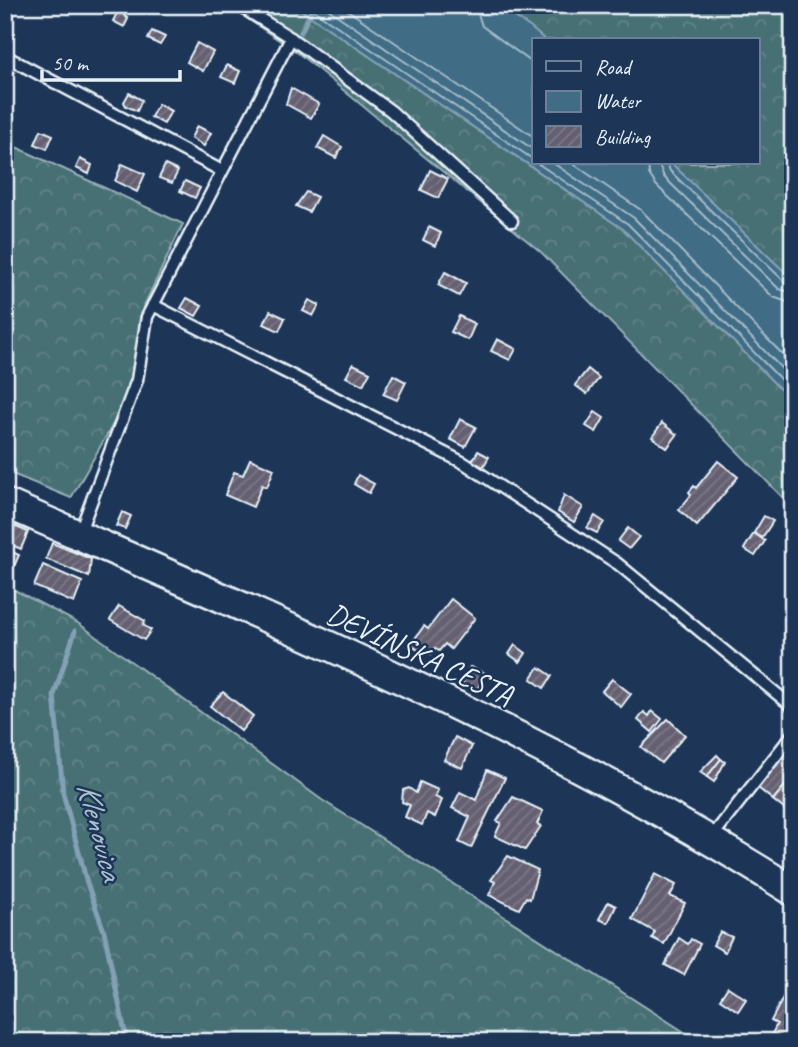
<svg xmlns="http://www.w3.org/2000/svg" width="798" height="1047" font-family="Caveat,sans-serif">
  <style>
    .forest { fill: url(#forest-crowns); stroke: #98b0b6; stroke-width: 2 }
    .water { fill: #406c86; stroke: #83a1b4; stroke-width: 2 }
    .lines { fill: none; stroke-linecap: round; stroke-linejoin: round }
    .shore { stroke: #a5bcca; stroke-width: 2 }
    .stream { stroke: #83a1b4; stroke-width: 5 }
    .building { fill: url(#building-hatch); stroke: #e8f1f8; stroke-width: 2 }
    .lane-casing { stroke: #e8f1f8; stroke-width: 15 }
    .secondary-casing { stroke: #e8f1f8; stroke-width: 33 }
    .lane { stroke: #1d3557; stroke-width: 10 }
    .secondary { stroke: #1d3557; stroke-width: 28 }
    .labels { text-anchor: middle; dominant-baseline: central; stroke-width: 5; stroke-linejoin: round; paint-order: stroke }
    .street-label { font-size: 30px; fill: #e8f1f8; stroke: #1d3557 }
    .water-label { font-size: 32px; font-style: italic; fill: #adc2d0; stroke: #1d3557 }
  </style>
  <defs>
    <pattern id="forest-crowns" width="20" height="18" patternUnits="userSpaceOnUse" patternTransform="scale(1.75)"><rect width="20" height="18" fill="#476f74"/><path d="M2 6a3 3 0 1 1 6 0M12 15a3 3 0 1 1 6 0" fill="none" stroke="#628489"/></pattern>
    <pattern id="building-hatch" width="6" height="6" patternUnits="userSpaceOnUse" patternTransform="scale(1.75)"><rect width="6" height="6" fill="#656071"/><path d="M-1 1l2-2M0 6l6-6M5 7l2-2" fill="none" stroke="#7b7786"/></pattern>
  </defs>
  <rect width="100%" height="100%" fill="#1d3557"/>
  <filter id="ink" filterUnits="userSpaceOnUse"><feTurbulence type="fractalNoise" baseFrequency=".0143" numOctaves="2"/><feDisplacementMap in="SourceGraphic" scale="14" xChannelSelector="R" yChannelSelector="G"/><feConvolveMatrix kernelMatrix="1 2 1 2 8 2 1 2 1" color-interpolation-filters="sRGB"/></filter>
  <g filter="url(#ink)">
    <g class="forest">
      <path d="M227,5H294L623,229L793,402V508L541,252L298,53Z"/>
      <path d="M497,5H793V280L671,163H758V40H545L531,28Z"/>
      <path d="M5,142L183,224L140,314L136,384L71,498L5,471Z"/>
      <path d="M5,585L78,623L322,800L700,1042H5Z"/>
    </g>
    <path class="water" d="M294,5H497L531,28L545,40H534V163H671L793,280V402L623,229Z"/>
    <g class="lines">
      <g class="shore">
        <path d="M306,5L534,160"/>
        <path d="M322,5L534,150"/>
        <path d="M340,5L534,137"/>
        <path d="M475,5L482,26L534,64"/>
        <path d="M537,163L628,224L793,392"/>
        <path d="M553,163L634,218L793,380"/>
        <path d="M572,163L641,210L793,365"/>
        <path d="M648,163L649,174L656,185L773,297L793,304"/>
        <path d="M658,163L664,177L779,289L793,293"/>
        <path d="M667,163L670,171L785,282L793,285"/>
      </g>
      <g class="stream">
        <path d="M301,32L314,5"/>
        <path d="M75,631L54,695L63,793L87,883L104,931L127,1042"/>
      </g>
    </g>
    <g class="building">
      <path d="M119,9L128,19L124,27L113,21Z"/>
      <path d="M152,31L165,37L160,45L148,39Z"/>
      <path d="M197,43L213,52L203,71L187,62Z"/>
      <path d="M227,65L240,71L235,83L221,77Z"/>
      <path d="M291,88L319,104L311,118L286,104Z"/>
      <path d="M129,93L142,100L137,111L126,106L124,102Z"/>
      <path d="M158,104L171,111L164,124L151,117Z"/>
      <path d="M197,126L211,133L204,146L191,138Z"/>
      <path d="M41,130L53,135L47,149L35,144Z"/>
      <path d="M324,136L342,147L336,158L317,148Z"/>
      <path d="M80,159L92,165L89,174L76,168Z"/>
      <path d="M122,164L145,174L137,192L115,181Z"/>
      <path d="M165,165L178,171L172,183L159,178Z"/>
      <path d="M430,170L448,179L438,198L421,190Z"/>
      <path d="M185,181L200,188L195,198L180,191Z"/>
      <path d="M306,192L317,197L309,212L296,206Z"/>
      <path d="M429,227L441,233L435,246L423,240Z"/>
      <path d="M445,272L466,283L459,296L438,285Z"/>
      <path d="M187,298L202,306L196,316L181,308Z"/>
      <path d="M309,300L319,305L313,316L303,311Z"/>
      <path d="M270,311L285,318L279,331L264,324Z"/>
      <path d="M459,316L475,324L468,340L451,332Z"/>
      <path d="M497,339L516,349L510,360L491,351Z"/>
      <path d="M353,364L370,372L363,385L346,377Z"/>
      <path d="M588,369L599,378L587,394L575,385Z"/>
      <path d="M393,375L406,382L397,400L383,394Z"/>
      <path d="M595,412L604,418L596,432L586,426Z"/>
      <path d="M460,419L476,427L465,447L450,439Z"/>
      <path d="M662,423L677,435L667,448L652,437Z"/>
      <path d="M478,451L489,457L483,467L472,461Z"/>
      <path d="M250,459L274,469L267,487L262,485L253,507L225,495L234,472L243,475Z"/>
      <path d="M718,461L738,477L697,526L679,510L691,495L689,492L694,486L696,488Z"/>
      <path d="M358,475L374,484L369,493L354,484Z"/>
      <path d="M564,495L583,507L574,522L558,512Z"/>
      <path d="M122,512L131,516L125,529L116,526Z"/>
      <path d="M595,516L604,522L597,533L587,528Z"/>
      <path d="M764,516L773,521L762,538L754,533Z"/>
      <path d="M5,522L28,532L21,549L5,542Z"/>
      <path d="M628,528L639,537L629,549L618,541Z"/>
      <path d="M754,533L765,541L755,556L744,549Z"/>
      <path d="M52,543L91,559L89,577L46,559Z"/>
      <path d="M5,549L19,555L9,578L5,576Z"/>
      <path d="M43,565L82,582L74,603L34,586Z"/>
      <path d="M451,599L475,618L451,649L445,644L439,651L435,648L431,654L424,648L421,653L411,644L424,626L428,629Z"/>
      <path d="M119,606L145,621L143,625L151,630L144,640L110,620Z"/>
      <path d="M515,645L526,653L520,662L509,654Z"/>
      <path d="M470,667L485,673L477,691L462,684Z"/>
      <path d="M539,667L552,676L544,688L531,679Z"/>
      <path d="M612,679L631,694L621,707L602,691Z"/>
      <path d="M223,692L253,716L241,731L210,706Z"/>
      <path d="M652,711L662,719L652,732L638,720L644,712L649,716Z"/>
      <path d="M668,719L685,735L661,763L641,747Z"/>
      <path d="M455,737L472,746L462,768L444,760Z"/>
      <path d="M793,744V776L773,800L757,787Z"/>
      <path d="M717,755L721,759L707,777L700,772Z"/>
      <path d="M721,759L725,762L714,782L707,777Z"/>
      <path d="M487,770L505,778L471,848L459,842L470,817L452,808L460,792L476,800Z"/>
      <path d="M793,776V808L789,813L773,800Z"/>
      <path d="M420,782L438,790L435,797L442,800L435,817L427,813L422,825L405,817L410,805L402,802L403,790L409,788L416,793Z"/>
      <path d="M513,797L543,811L537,824L541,826L525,850L495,836L501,823L497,821Z"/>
      <path d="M508,856L538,870L530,899L526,897L519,909L489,895L495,882L491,880Z"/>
      <path d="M655,874L676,885L670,896L685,903L664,944L652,938L655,932L632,919Z"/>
      <path d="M608,902L616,906L608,923L599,919Z"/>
      <path d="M720,932L732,937L725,952L713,945Z"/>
      <path d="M679,938L688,944L691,939L700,944L684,975L665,965Z"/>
      <path d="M793,978V1042H768L777,1024L771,1021Z"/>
      <path d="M728,987L746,999L738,1011L720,999Z"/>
    </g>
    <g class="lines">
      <g class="lane-casing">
        <g id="lane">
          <path d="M238,5L291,38L391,111L512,221"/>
          <path d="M5,56L220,170"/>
          <path d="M153,305L464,463L618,564L793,707"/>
          <path d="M79,534L137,380L147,317L291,38"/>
          <path d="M711,838L793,734"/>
        </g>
      </g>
      <g class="secondary-casing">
        <path id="secondary" d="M5,503C273,620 546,734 793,891"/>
      </g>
      <use href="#lane" class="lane"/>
      <use href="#secondary" class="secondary"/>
    </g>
  </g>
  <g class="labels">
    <g class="street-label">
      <text transform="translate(420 654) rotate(25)">DEVÍNSKA CESTA</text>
    </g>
    <g class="water-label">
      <text transform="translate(100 831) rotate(75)">Klenovica</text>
    </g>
  </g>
  <rect width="798" height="1047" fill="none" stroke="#1d3557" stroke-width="28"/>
  <rect x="14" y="14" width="770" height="1019" fill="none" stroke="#e8f1f8" stroke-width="2.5" filter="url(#ink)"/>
  <rect x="532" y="38" width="228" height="126" fill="#1d3557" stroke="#6e8097" stroke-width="2"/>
  <rect x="546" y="61" width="35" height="10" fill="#1d3557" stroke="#6e8097" stroke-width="2"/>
  <text x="595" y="74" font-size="21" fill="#e8f1f8">Road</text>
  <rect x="546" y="91" width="35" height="21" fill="#406c86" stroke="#6e8097" stroke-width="2"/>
  <text x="595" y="108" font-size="21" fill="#e8f1f8">Water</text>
  <rect x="546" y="126" width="35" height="21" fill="url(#building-hatch)" stroke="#6e8097" stroke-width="2"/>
  <text x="595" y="144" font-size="21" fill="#e8f1f8">Building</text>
  <path d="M42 70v10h138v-10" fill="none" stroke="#e8f1f8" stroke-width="3.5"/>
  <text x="52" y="70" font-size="21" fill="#e8f1f8" stroke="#1d3557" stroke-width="5" paint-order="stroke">50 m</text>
</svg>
